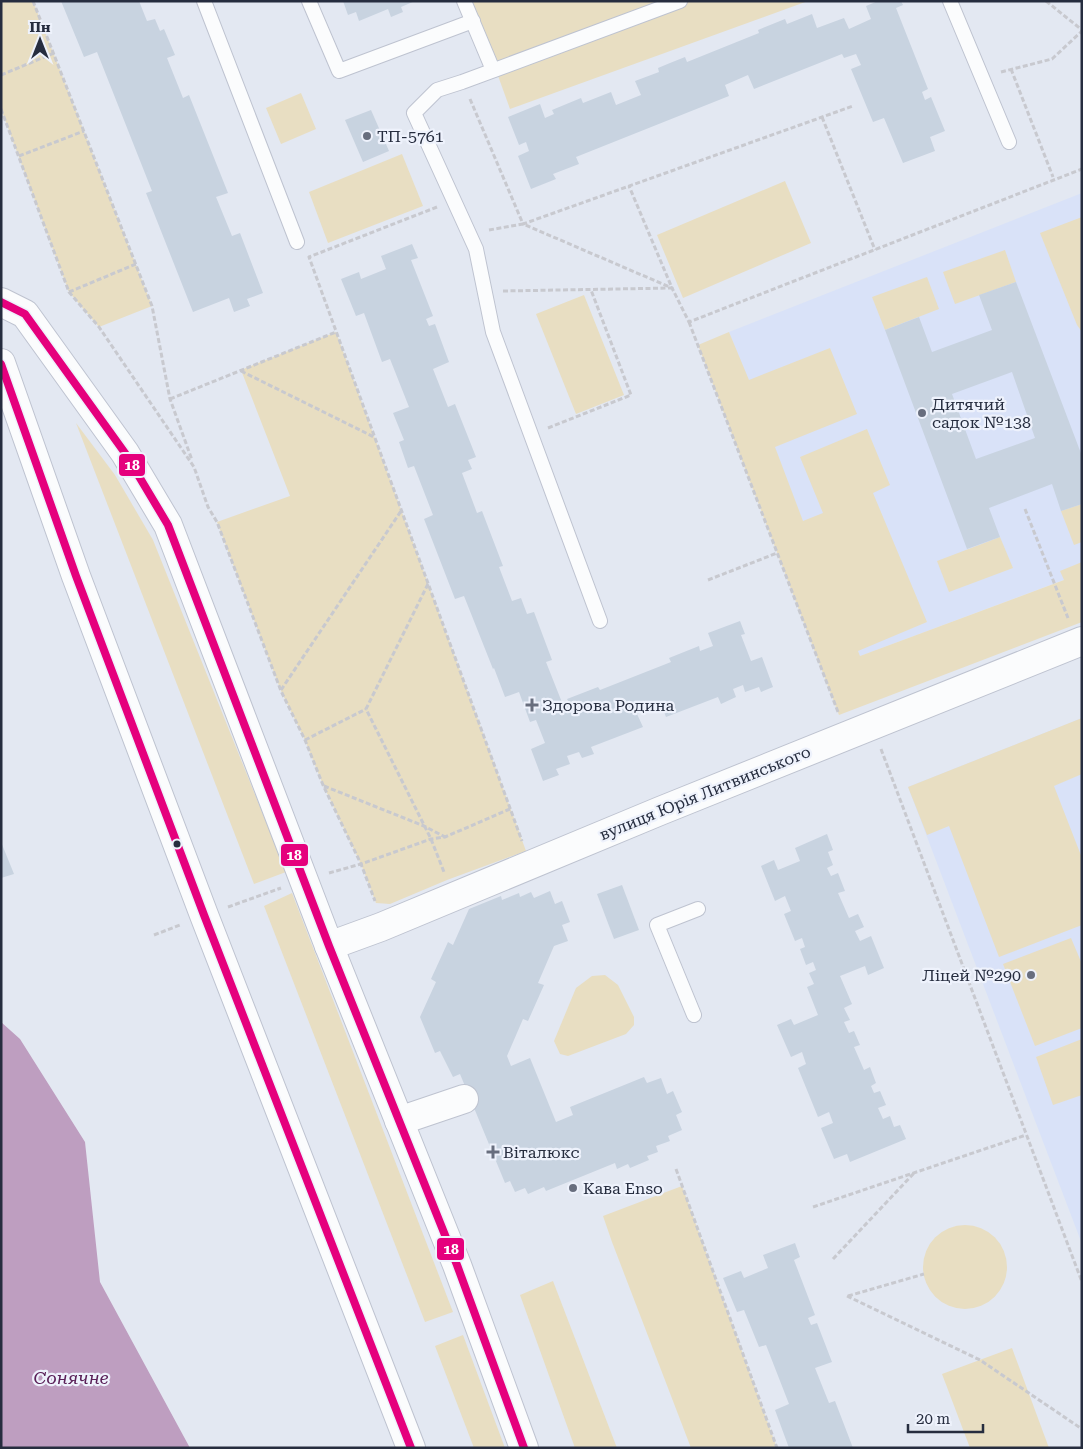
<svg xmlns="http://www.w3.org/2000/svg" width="1083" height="1449" font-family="'Roboto Serif',serif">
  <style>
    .built { fill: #d9e2f8 }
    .green { fill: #e8dec2 }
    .water { fill: #be9ec0 }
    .building { fill: #c8d3e0; fill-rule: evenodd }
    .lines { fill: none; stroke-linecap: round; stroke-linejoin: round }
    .service-casing { stroke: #bec3d0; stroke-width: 16 }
    .minor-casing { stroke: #bec3d0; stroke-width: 30 }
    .tertiary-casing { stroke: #bec3d0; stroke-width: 30 }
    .path { stroke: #c8c9cf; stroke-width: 3; stroke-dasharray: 5 2.5; stroke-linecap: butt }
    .service { stroke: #fbfcfd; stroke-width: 14 }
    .minor { stroke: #fbfcfd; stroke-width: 28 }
    .tertiary { stroke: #fbfcfd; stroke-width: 28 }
    .bus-1-casing { stroke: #eef2fc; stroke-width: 11 }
    .bus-1 { stroke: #e5007d; stroke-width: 8 }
    .poi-dot { fill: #686e7e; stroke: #eef2fc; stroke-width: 2 }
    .bus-dot { fill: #262d3f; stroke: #eef2fc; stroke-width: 2 }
    .labels { text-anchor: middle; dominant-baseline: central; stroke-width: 4.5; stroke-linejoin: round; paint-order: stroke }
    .poi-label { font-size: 16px; fill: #262d3f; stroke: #eef2fc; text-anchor: start }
    .street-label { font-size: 16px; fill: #262d3f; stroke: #eef2fc }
    .water-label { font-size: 18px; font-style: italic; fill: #5a2058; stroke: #eef2fc }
    .line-badge { stroke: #eef2fc; stroke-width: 2 }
    .badge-label { font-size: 14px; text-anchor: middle; font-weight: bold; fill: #fff }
  </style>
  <rect width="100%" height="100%" fill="#e3e8f2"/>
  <g class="built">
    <path d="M1082,193V573L860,656L803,522L729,332Z"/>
    <path d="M1082,718V1244L908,787Z"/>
  </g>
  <g class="green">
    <path d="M1,1H33L152,306L99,327L69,292L1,109Z"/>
    <path d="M471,1H808L510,109Z"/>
    <path d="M301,93L316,129L281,144L266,108Z"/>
    <path d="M402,154L423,206L328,243L309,192Z"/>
    <path d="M785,181L811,243L683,298L657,235Z"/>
    <path d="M1082,217V332L1077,325L1040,233Z"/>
    <path d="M1005,250L1016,282L955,304L943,272Z"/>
    <path d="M927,277L939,309L885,330L872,297Z"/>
    <path d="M584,295L624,395L576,414L536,314Z"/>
    <path d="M336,332L526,851L447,880L390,904L376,903L361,864L323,785L305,740L281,691L217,522L290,496L241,370Z"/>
    <path d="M729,332L749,380L830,348L857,414L775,447L803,521L823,513L800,457L867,429L890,485L873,493L927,622L858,651L860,656L1064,580L1060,571L1082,562V622L839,715L698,345Z"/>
    <path d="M76,423L115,475L153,540L286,872L254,884Z"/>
    <path d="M1082,504V542L1074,545L1061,511Z"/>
    <path d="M1000,537L1013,568L949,592L937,561Z"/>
    <path d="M1082,718V774L1054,786L1082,858V925L999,957L949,826L927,835L908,787Z"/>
    <path d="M292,893L453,1312L425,1322L264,906Z"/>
    <path d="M1071,938L1082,964V1028L1035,1046L1003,964Z"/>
    <path d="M605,975L618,985L634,1017V1025L626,1034L568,1056L560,1054L554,1041L576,988L592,976Z"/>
    <path d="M1082,1039V1095L1053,1105L1036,1057Z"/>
    <path d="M682,1186L777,1448H691L612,1242L603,1216Z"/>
    <circle cx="965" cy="1267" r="42"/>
    <path d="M553,1281L617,1448H575L520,1295Z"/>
    <path d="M463,1335L505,1448H474L435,1346Z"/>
    <path d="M1012,1348L1049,1448H970L942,1374Z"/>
  </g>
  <path class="water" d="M1,1022L20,1039L85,1142L100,1282L190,1448H1Z"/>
  <g class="building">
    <path d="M61,1H139L147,21L155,19L160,31L164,29L175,55L167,58L183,98L189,95L228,193L216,197L232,236L240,233L263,293L247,299L250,306L234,312L229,298L193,312L146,193L152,191L97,52L84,57Z"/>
    <path d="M343,1H415L401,7L403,12L391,17L388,9L359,21L356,12L348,15Z"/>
    <path d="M878,1H901L903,5L896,8L928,89L922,92L925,100L931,97L945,131L930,137L935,151L903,163L884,118L873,122L851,69L861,65L856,54L844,58L842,54L754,89L748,75L725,85L729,96L576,157L579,164L553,174L556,179L531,189L518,156L529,151L526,142L519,145L508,117L540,104L545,118L554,114L552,110L581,98L583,103L611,92L616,105L641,95L635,81L659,72L658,68L670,63L685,57L687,62L759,33L758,30L785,19L787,24L812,14L817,28L844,18L849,29L871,19L866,6Z"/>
    <path d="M371,110L389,151L363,162L345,120Z"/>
    <path d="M412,244L418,258L411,260L433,316L426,319L429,326L435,324L449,362L433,369L448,407L455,404L476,457L468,460L472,469L462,473L477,513L482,511L503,566L499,567L512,601L521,598L527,614L534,612L552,660L546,662L563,705L569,703L567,699L598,687L600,690L671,662L669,658L699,646L700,651L713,646L708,633L740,621L745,634L741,635L751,661L762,657L773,687L761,692L759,687L745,692L743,685L733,689L736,697L721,704L718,697L666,717L661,704L637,714L643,727L591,747L594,754L582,758L579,752L567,756L570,764L556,769L559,775L543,781L531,749L545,743L536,720L530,722L519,692L505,697L494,668L493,669L464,596L455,599L424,519L433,515L414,466L408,468L399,442L404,440L393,413L409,407L390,359L382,362L364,313L356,316L341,279L359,272L361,279L386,269L381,256Z"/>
    <path d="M1016,282L1082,456V504L1061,511L1052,484L989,508L1000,537L967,549L885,330L919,317L932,352L992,330L979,295ZM1012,372L1035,438L976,459L952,394Z"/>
    <path d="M827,834L833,850L828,852L833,865L827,868L831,876L838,873L845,891L838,893L849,918L858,914L864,927L855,931L860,941L871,936L884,968L868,975L865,966L840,976L852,1004L844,1008L850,1020L844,1022L849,1033L854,1031L860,1045L854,1047L864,1070L870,1067L876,1083L871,1086L874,1093L880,1091L886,1105L878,1108L883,1119L890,1116L894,1127L900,1125L906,1139L850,1162L847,1154L834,1159L821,1128L833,1123L829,1112L818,1117L798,1068L806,1064L802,1052L791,1057L777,1025L791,1019L794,1025L818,1015L807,987L814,984L809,973L816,970L813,962L806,965L800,949L805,947L802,938L795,941L784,914L791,911L785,896L775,901L761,866L774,860L778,870L800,861L795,848Z"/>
    <path d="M1,842L14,874L1,878Z"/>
    <path d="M622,885L639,930L614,939L597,894Z"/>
    <path d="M550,891L555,904L562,901L570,922L562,925L568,941L554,946L538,983L544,985L528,1021L523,1019L507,1056L511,1066L530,1058L556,1122L573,1115L570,1107L644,1077L647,1083L661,1078L667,1094L673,1091L682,1112L676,1115L682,1130L668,1136L670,1141L656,1146L658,1152L647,1156L649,1160L630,1168L628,1164L617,1169L615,1163L546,1191L544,1187L528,1194L525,1188L515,1192L510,1181L505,1183L460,1074L453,1077L440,1051L435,1053L420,1017L436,982L431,979L448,942L453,945L469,909L501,896L502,900L519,893L520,897L531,892L534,898Z"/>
    <path d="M795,1243L800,1257L794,1260L815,1315L808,1318L811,1325L817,1323L832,1362L815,1368L829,1403L835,1401L853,1448H789L775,1410L789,1404L766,1345L759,1347L744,1310L737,1312L723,1278L741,1271L744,1278L768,1268L763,1255Z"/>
  </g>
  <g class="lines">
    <g class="service-casing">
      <g id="service">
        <path d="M204,1L297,242"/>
        <path d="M309,1L339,71L473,21"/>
        <path d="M464,1L493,70"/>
        <path d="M950,1L1009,142"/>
        <path d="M600,621L493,332L476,249L414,113L437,90L462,82L680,1"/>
        <path d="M694,1015L657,925L698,909"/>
      </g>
    </g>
    <g class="minor-casing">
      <g id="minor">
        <path d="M1,302L25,314L125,453L168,525L329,946L457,1265L524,1448"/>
        <path d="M329,946L381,927L660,811L1082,641"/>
        <path d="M399,1121L464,1099"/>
      </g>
    </g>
    <g class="tertiary-casing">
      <path id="tertiary" d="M1,363L76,576L204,915L411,1448"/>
    </g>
    <g class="path">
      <path d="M33,1L152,306L170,399L192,460"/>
      <path d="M1046,1L1082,30"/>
      <path d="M1011,69L1053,177"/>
      <path d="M1001,72L1052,59L1082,31"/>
      <path d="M1,75L54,53"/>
      <path d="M470,99L523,224L853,106"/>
      <path d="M1,109L69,292L99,327L194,467L208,507L217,522L281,691L305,740L323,785L361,864L375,901"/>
      <path d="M822,117L875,250"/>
      <path d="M19,156L84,131"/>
      <path d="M437,207L309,257L522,841"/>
      <path d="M489,230L523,224L672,288L689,322L1082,169"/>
      <path d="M503,291L672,288L629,186"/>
      <path d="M69,292L136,264"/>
      <path d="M689,322L838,712"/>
      <path d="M241,371L374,437"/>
      <path d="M170,399L336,332"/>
      <path d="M548,428L631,395L591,290"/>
      <path d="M1025,509L1068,618"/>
      <path d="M708,580L777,553"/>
      <path d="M428,584L366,709L431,839L444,872"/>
      <path d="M281,690L401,511"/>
      <path d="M305,740L366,709"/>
      <path d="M881,749L1082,1282"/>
      <path d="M324,786L424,826L445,837"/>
      <path d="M329,873L361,864L431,839L445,837L510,809"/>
      <path d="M228,907L281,888"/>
      <path d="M154,935L180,925"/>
      <path d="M676,1169L777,1448"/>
      <path d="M813,1207L1026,1135"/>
      <path d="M833,1259L915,1172"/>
      <path d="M847,1296L980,1360L1082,1429"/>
      <path d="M848,1296L924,1274"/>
    </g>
    <use href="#service" class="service"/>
    <use href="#minor" class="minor"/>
    <use href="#tertiary" class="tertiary"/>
    <g class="bus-1-casing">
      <g id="bus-1">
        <path d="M1,302L25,314L125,453L168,525L329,946L457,1265L524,1448"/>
        <path d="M1,364L76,576L204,915L411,1448"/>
      </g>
    </g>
    <use href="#bus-1" class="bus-1"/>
  </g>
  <g class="poi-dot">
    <circle cx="367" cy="136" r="5"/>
    <circle cx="922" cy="413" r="5"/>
    <path d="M529.5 697.5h5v5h5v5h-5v5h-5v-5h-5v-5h5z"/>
    <circle cx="1031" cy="975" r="5"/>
    <path d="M490.5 1144.5h5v5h5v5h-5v5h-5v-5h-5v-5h5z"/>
    <circle cx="573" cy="1188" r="5"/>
  </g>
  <circle class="bus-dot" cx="177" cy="844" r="4.5"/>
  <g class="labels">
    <g class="poi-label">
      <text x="377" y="136">ТП-5761</text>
      <text x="932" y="404">Дитячий<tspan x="932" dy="18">садок №138</tspan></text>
      <text x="542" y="705">Здорова Родина</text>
      <text x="1021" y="975" text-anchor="end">Ліцей №290</text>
      <text x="503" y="1152">Віталюкс</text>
      <text x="583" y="1188">Кава Enso</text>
    </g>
    <g class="street-label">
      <text transform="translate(705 793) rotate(-22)">вулиця Юрія Литвинського</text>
    </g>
    <g class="water-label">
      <text x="71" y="1377">Сонячне</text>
    </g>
  </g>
  <g class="line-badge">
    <rect x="118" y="453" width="28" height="24" rx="5" fill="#e5007d"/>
    <rect x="280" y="843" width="29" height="24" rx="5" fill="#e5007d"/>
    <rect x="436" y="1237" width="29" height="24" rx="5" fill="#e5007d"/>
  </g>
  <g class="badge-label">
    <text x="132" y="470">18</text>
    <text x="294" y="860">18</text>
    <text x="451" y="1254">18</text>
  </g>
  <rect width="1083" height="1449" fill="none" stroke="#262d3f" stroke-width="5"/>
  <g transform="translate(40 40)" stroke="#eef2fc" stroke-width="4" paint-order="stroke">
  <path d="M0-4L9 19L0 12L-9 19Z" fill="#262d3f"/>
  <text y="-8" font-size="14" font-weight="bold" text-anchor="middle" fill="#262d3f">Пн</text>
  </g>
  <path d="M908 1424v8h75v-8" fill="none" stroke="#262d3f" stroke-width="2.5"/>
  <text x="916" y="1424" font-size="15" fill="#262d3f" stroke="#eef2fc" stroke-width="4" paint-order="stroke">20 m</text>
</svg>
